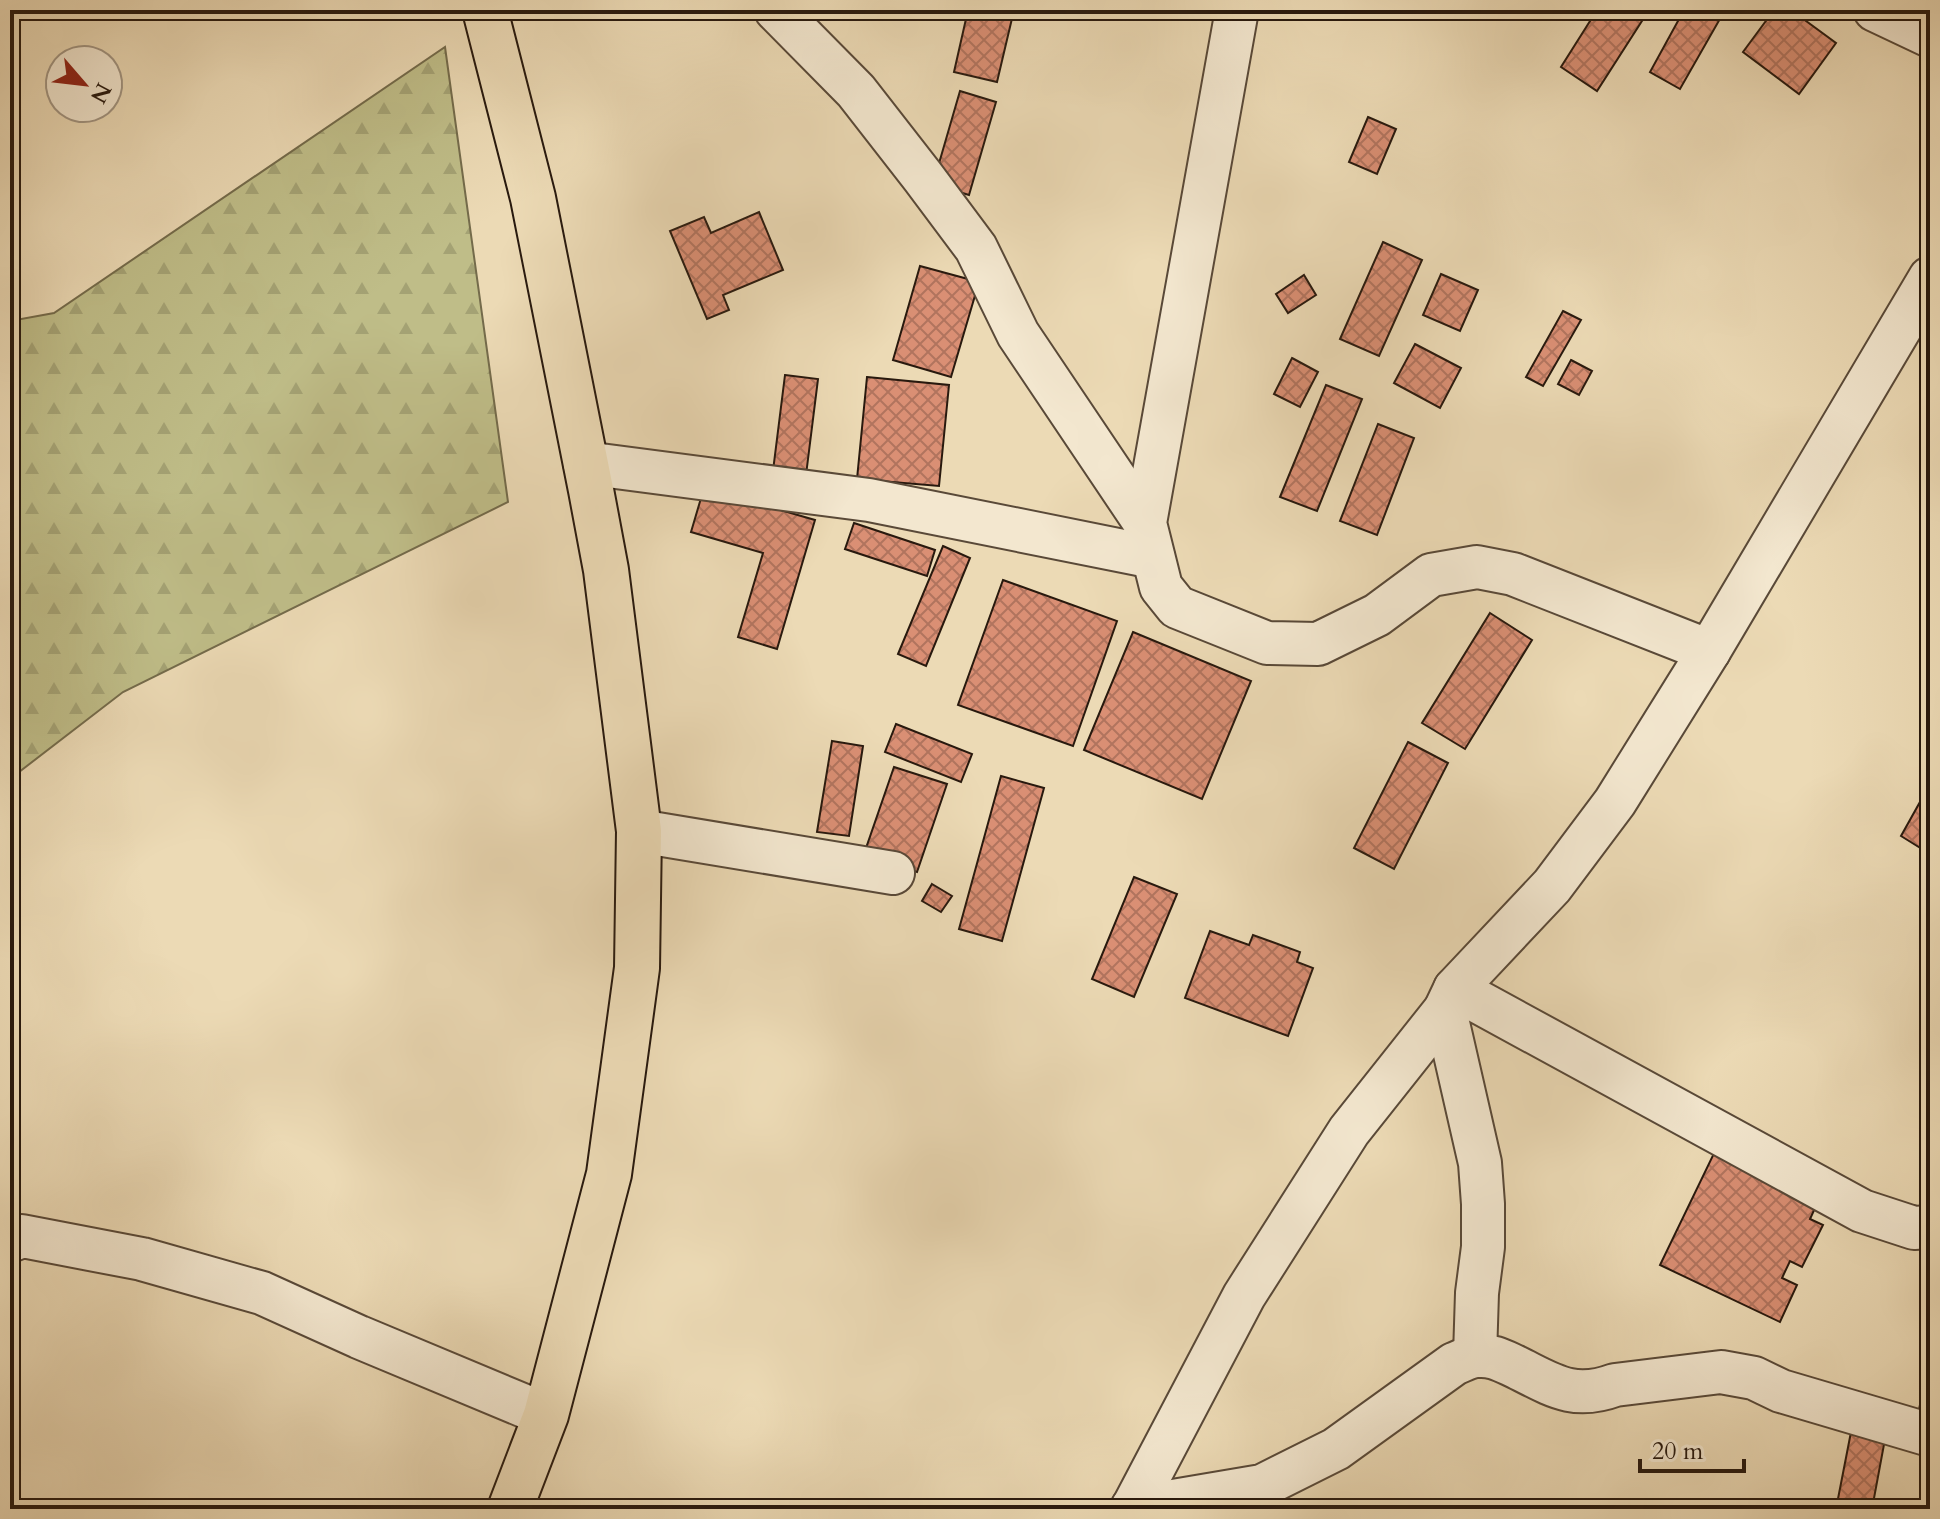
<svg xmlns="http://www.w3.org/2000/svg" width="1940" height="1519" font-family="Cardo,serif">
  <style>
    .forest { fill: url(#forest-firs); stroke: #746b4b; stroke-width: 2 }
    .building { fill: url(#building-cross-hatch); stroke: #28190e; stroke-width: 2 }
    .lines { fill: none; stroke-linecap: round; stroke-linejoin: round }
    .minor-casing { stroke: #594938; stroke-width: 46 }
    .major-casing { stroke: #28190e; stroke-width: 48 }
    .minor { stroke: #f3e7cf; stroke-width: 42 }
    .major { stroke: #ecdab5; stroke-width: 44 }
  </style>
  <defs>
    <pattern id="forest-firs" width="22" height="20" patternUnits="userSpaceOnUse" patternTransform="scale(2)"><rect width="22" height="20" fill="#bfbd88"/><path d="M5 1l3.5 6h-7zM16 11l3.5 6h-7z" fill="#a4a274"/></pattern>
    <pattern id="building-cross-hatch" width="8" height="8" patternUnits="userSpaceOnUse" patternTransform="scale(2)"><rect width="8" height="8" fill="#da8f74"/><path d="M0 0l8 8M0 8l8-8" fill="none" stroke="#b1745e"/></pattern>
  </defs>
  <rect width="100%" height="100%" fill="#ecdab5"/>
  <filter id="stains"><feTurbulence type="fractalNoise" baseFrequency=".0025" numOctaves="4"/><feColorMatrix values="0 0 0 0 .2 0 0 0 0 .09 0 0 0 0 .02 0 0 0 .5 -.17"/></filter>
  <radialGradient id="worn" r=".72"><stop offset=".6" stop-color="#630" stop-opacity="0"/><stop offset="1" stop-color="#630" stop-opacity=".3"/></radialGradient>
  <path class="forest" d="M445,47L508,502L123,692L10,779V321L54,313Z"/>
  <g class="building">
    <path d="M968,10H1014L997,82L954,72Z"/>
    <path d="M1597,10H1649L1597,91L1561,67Z"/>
    <path d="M1684,10H1725L1680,89L1650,72Z"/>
    <path d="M1774,10H1791L1836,43L1799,94L1743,52Z"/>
    <path d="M960,91L996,102L969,195L933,184Z"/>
    <path d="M1368,117L1396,129L1377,174L1349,162Z"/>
    <path d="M759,212L783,270L723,295L729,310L707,319L670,231L704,217L711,233Z"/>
    <path d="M1383,242L1422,260L1379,356L1340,339Z"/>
    <path d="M920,266L979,282L951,377L893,360Z"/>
    <path d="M1441,274L1478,290L1460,331L1423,315Z"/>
    <path d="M1304,275L1316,295L1288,313L1276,294Z"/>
    <path d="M1563,311L1581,320L1543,386L1526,377Z"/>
    <path d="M1415,344L1461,368L1440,408L1394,383Z"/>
    <path d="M1292,358L1318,372L1300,407L1274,394Z"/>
    <path d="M1571,360L1592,371L1579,395L1558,384Z"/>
    <path d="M785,375L818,379L805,483L772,479Z"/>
    <path d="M867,377L949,385L939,486L857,479Z"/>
    <path d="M1326,385L1362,399L1317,511L1280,497Z"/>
    <path d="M1378,424L1414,438L1377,535L1340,521Z"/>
    <path d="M704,488L815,520L777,649L738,637L763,553L691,532Z"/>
    <path d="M854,523L935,550L927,576L845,549Z"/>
    <path d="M943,546L970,558L926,666L898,654Z"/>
    <path d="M1003,580L1117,621L1073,746L958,705Z"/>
    <path d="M1490,613L1532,640L1465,749L1422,723Z"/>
    <path d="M1133,632L1251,681L1202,799L1084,750Z"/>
    <path d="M896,724L972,754L961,782L885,752Z"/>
    <path d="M832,741L863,746L849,836L817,832Z"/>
    <path d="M1408,742L1448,763L1394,869L1354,848Z"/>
    <path d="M894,767L947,784L917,872L864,854Z"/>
    <path d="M1001,776L1044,788L1002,941L959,929Z"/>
    <path d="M1920,802L1930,808V854L1901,836Z"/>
    <path d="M1134,877L1177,894L1134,997L1092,979Z"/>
    <path d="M932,884L952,896L941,912L922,901Z"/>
    <path d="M1210,931L1249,945L1253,935L1300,952L1297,962L1313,968L1288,1036L1185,998Z"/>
    <path d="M1718,1145L1821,1195L1810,1219L1823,1225L1802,1267L1790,1261L1782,1278L1797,1285L1780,1322L1660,1265Z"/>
    <path d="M1924,1383L1930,1385V1423L1917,1421Z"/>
    <path d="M1851,1432L1885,1439L1872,1509H1836Z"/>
  </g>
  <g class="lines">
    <g class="minor-casing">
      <g id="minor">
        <path d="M776,10L856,91L923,177L976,248L1018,334L1145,523"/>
        <path d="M1237,10L1145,523L1161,587L1177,607L1267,643L1318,644L1377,615L1431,575L1477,567L1513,574L1709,651"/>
        <path d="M1875,10L1930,36"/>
        <path d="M585,463L869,500L1153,557"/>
        <path d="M639,831L893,873"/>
        <path d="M1455,989L1862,1211L1914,1228L1930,1227"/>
        <path d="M1445,1010L1480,1163L1483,1204V1247L1477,1293L1475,1356"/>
        <path d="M10,1241L22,1236L142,1259L262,1293L359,1337L546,1415"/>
        <path d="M1132,1508L1262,1486L1336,1449L1454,1364C1462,1361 1470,1356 1478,1356C1492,1355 1501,1360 1514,1366C1551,1384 1572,1401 1615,1385L1721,1372L1754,1378L1781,1391L1930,1435"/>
        <path d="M1132,1509L1244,1296L1349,1131L1445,1010L1455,989L1552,886L1615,802L1709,651L1930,278"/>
      </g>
    </g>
    <g class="major-casing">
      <path id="major" d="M485,10L533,198L591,490L606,570L639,831L637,968L609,1174L546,1415L510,1509"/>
    </g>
    <use href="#minor" class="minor"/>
    <use href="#major" class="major"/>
  </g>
  <rect width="1940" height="1519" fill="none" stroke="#ecdab5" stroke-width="40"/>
  <rect x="12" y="12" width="1916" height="1495" fill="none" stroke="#28190e" stroke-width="4"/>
  <rect x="20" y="20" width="1900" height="1479" fill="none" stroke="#28190e" stroke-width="2"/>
  <g transform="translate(84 84) rotate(118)"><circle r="38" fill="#f3e7cf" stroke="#a29582" stroke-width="2"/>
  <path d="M0-6L14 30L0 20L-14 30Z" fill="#8f2418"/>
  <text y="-12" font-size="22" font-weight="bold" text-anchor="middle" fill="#28190e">N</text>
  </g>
  <path d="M1640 1459v12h104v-12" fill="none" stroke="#28190e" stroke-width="4"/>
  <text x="1652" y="1459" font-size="24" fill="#28190e" stroke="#f3e7cf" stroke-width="6" paint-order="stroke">20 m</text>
  <rect width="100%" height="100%" filter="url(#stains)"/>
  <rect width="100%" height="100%" fill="url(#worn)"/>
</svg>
